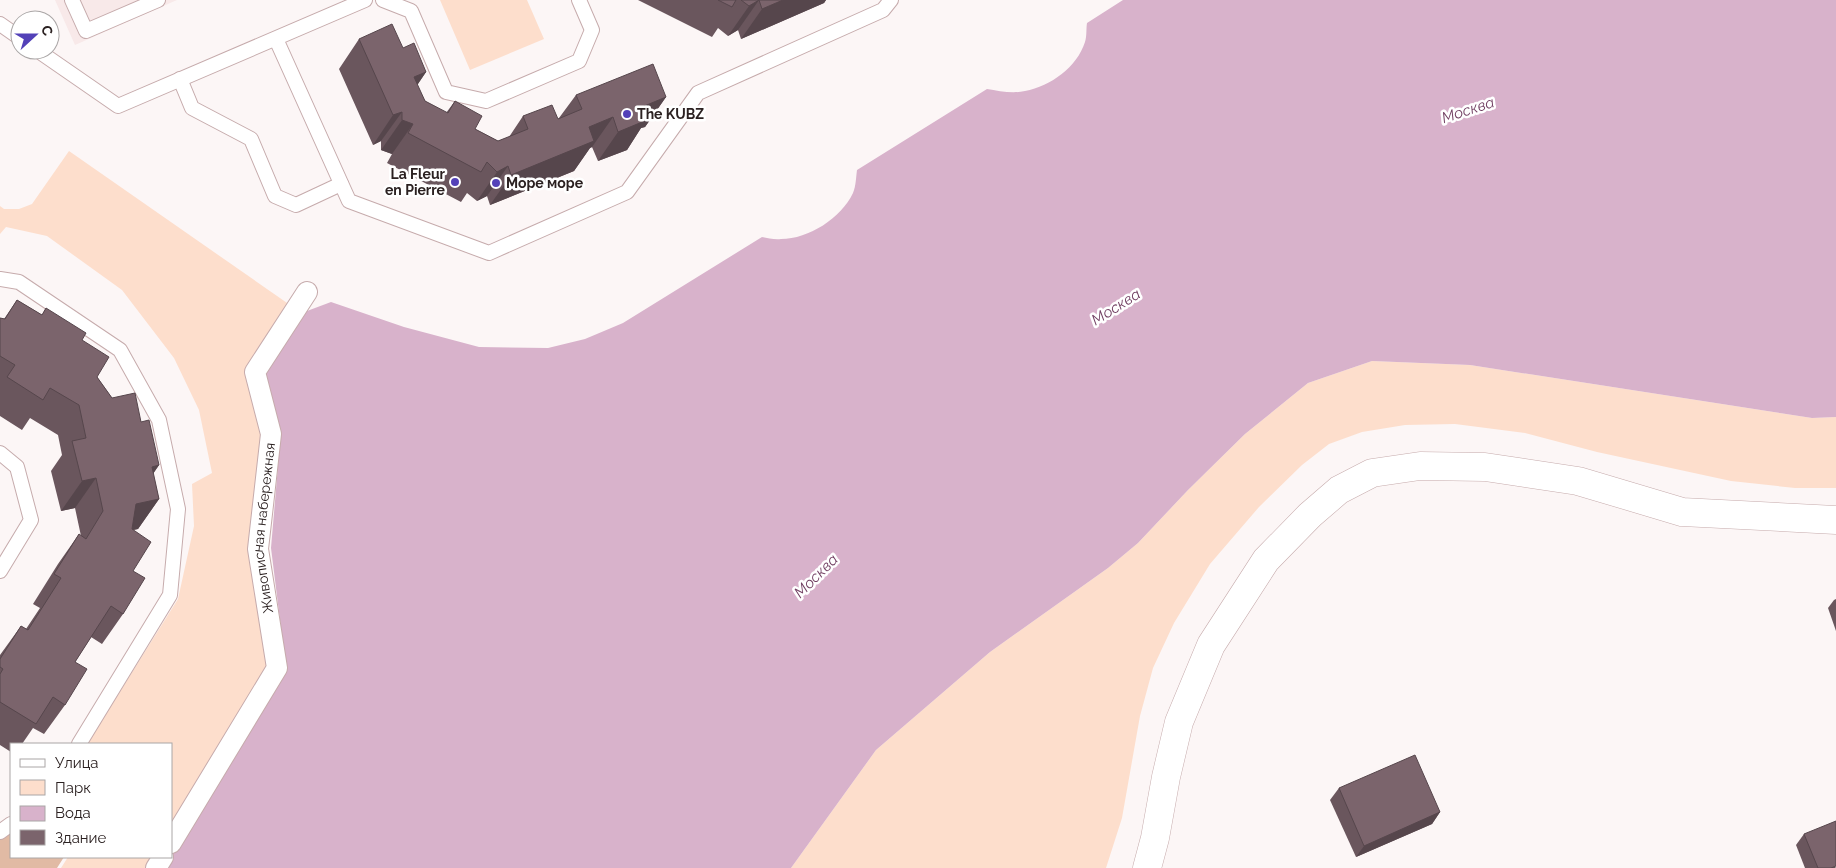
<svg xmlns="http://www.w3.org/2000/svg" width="1836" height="868" font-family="Raleway,sans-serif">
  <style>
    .built { fill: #f8e9e9 }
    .green { fill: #fddecc }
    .forest { fill: #e1baa4 }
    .water { fill: #d8b2cb }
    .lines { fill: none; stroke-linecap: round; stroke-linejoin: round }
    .service-casing { stroke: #c6abac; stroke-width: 16 }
    .pedestrian-casing { stroke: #c6abac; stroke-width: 22 }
    .minor-casing { stroke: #c6abac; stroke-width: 29 }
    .service { stroke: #fff; stroke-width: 14 }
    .pedestrian { stroke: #fff; stroke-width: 20 }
    .minor { stroke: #fff; stroke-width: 28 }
    .wall { fill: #6a565d }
    .shaded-wall { fill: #56464c }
    .building { fill: #7b646c; stroke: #56464c }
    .poi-dot { fill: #5341b8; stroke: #fff; stroke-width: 2 }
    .labels { text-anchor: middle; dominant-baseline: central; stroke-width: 5; stroke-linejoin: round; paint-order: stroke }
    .poi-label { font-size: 14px; font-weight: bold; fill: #2b2121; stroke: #fff; text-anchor: start }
    .street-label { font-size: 14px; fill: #2b2121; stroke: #fff }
    .water-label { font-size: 15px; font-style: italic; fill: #724063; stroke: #fff }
  </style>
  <rect width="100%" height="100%" fill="#fcf6f6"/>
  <path class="built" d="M55,0H177L75,45Z"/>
  <g class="green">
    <path d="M440,0H527L544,39L470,70Z"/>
    <path d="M69,151L290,305L245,373L264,436L270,669L171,829V744H87L178,599L194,526L192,484L212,473L199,410L174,358L122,290L47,236L6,227L0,234V206L4,209H19L32,204Z"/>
    <path d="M1372,361L1470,365L1812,418L1836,417V488H1795L1731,481L1597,452L1525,433L1455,424L1405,425L1362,432L1329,444L1302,465L1259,507L1210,564L1174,623L1153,668L1140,716L1122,818L1106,868H791L876,750L990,652L1108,568L1138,543L1188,490L1245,434L1308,383Z"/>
    <path d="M68,857H154L147,868H61Z"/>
  </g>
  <path class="forest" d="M11,829V857H64L57,868H0V838Z"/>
  <path class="water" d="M1123,0H1836V417L1812,418L1470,365L1372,361L1308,383L1245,434L1188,490L1138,543L1108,568L990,652L876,750L791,868H164L286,668L271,548L281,431L264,376L307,311L331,302L404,327L479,347L548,348L585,339L623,323L762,237C768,238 775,240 781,239C809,239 841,218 853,193C856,186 856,177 857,170L987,89C999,91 1013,94 1025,91C1051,86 1077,67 1085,42C1087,36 1086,29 1087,23Z"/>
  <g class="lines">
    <g class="service-casing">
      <g id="service">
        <path d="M72,0L86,31L158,0"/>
        <path d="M383,0L411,11L446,92L486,101L579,61L592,30L579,0"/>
        <path d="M0,24L20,38"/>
        <path d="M276,39L349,201L489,253L627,192L698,93L883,10L891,0"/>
        <path d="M37,50L118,106L365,0"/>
        <path d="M180,79L192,108L251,139L275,196L296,205L341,184"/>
        <path d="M0,279L19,282L120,350L159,420L178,509L170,595L79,744"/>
        <path d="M0,453L17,467L31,520L0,571"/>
        <path d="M0,832L11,824"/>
      </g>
    </g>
    <g class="pedestrian-casing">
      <g id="pedestrian">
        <path id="s1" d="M171,843L277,668L258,549L271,434L255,372L307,292"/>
        <path d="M156,868L163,857"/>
      </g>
    </g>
    <g class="minor-casing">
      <path id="minor" d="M1147,868L1155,838L1166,777L1179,722L1211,645L1266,560L1310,515L1339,490L1372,473L1420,466L1485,467L1578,481L1682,512L1836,520"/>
    </g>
    <use href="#service" class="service"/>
    <use href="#pedestrian" class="pedestrian"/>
    <use href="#minor" class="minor"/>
  </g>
  <g class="wall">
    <path d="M638,0H826L824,3L741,39L738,30L728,36L718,28L712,37Z"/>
    <path d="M359,39L403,48L426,72L417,85L425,101L446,113L455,101L475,129L498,141L509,137L523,116L558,119L559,118L576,95L666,97L645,127L641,128L627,150L598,161L592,147L590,148L574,171L490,205L487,196L477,201L467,193L461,202L387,163L392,154L381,150V141L373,145L339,69Z"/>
    <path d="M17,300L42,315L46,308L82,340L97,377L112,398L141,422L159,465L153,474L159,499L138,529L132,530L133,571L123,614L102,644L91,637L75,662L65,705L44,734L33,728L22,744H11V752L0,745V655L21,626L26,629L40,608L33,604L58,564L79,534L81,536L75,508L61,511L51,471L62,455L58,435L30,418L22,430L0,416V318L4,319Z"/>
    <path d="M1836,599V631L1828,608L1834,600Z"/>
    <path d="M1339,788L1440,812L1432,824L1356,857L1330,800Z"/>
    <path d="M1804,834L1836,868H1805L1796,845Z"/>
  </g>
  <g class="shaded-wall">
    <path d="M759,0L738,30L728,36L749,6Z"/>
    <path d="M783,0H826L824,3L741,39L762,9Z"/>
    <path d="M426,72L406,102L414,77Z"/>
    <path d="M666,97L645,127L641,128L627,150L598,161L618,132L642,107Z"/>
    <path d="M402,112L381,141L373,145L393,115Z"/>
    <path d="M613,117L592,147L590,148L574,171L490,205L511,175L589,127Z"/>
    <path d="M402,120L413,124L392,154L381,150Z"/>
    <path d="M508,166L487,196L477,201L497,172Z"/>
    <path d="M159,465L138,495L152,467Z"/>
    <path d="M96,478L75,508L61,511L82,481Z"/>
    <path d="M159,499L138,529L115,534L136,504Z"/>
    <path d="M1440,812L1432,824L1356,857L1364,846Z"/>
  </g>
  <g class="building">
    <path d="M718,0H736L732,7Z"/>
    <path d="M741,0H783L762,9L759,0L749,6Z"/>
    <path d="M392,24L403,48L414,43L426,72L414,77L425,101L448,113L455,101L482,116L475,129L498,141L528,129L523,116L552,105L558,119L582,109L576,95L653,64L666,97L642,107L647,120L618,132L613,117L589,127L594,141L511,175L508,166L497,172L487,162L481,172L408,133L413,124L402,120V112L393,115L359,39Z"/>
    <path d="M17,300L42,315L46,308L86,333L82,340L109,357L97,377L112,398L135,393L141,422L149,420L159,465L152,467L159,499L136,504L132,529L151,542L133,571L145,578L123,614L111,606L75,662L87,669L65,705L53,697L36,724L0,702V674L3,669L0,667V659L21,626L28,630L61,578L54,574L79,534L86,539L103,511L96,478L82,481L72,441L86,438L79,405L50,388L43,400L7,377L15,365L0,356V318L5,319Z"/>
    <path d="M1415,755L1440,812L1364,846L1339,788Z"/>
    <path d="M1836,821V866L1831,868H1818L1804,834Z"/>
  </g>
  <g class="poi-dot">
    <circle cx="627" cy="114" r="5"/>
    <circle cx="455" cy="182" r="5"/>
    <circle cx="496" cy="183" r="5"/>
  </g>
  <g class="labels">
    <g class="poi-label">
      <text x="637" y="114">The KUBZ</text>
      <text x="445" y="174" text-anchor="end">La Fleur<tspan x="445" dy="16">en Pierre</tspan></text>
      <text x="506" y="183">Море море</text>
    </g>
    <g class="street-label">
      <text stroke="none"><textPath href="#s1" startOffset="346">Живописная набережная</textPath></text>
    </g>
    <g class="water-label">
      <text transform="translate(1468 110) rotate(-18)">Москва</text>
      <text transform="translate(1116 307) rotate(-32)">Москва</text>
      <text transform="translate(816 576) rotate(-45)">Москва</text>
    </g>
  </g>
  <rect x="10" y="743" width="162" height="115" fill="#ffffff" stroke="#aaa6a6"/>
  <rect x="20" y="759" width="25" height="8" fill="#ffffff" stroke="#aaa6a6"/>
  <text x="55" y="768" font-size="15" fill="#2b2121">Улица</text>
  <rect x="20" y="780" width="25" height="15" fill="#fddecc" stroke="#aaa6a6"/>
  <text x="55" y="793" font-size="15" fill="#2b2121">Парк</text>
  <rect x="20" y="806" width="25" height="15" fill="#d8b2cb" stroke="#aaa6a6"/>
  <text x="55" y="818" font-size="15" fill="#2b2121">Вода</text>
  <rect x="20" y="830" width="25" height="15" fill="#7b646c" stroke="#aaa6a6"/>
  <text x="55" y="843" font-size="15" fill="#2b2121">Здание</text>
  <g transform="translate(35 35) rotate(69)"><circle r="24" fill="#ffffff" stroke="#aaa6a6"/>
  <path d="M0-4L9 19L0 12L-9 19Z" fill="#5341b8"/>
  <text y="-8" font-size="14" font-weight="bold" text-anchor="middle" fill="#2b2121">С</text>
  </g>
</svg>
